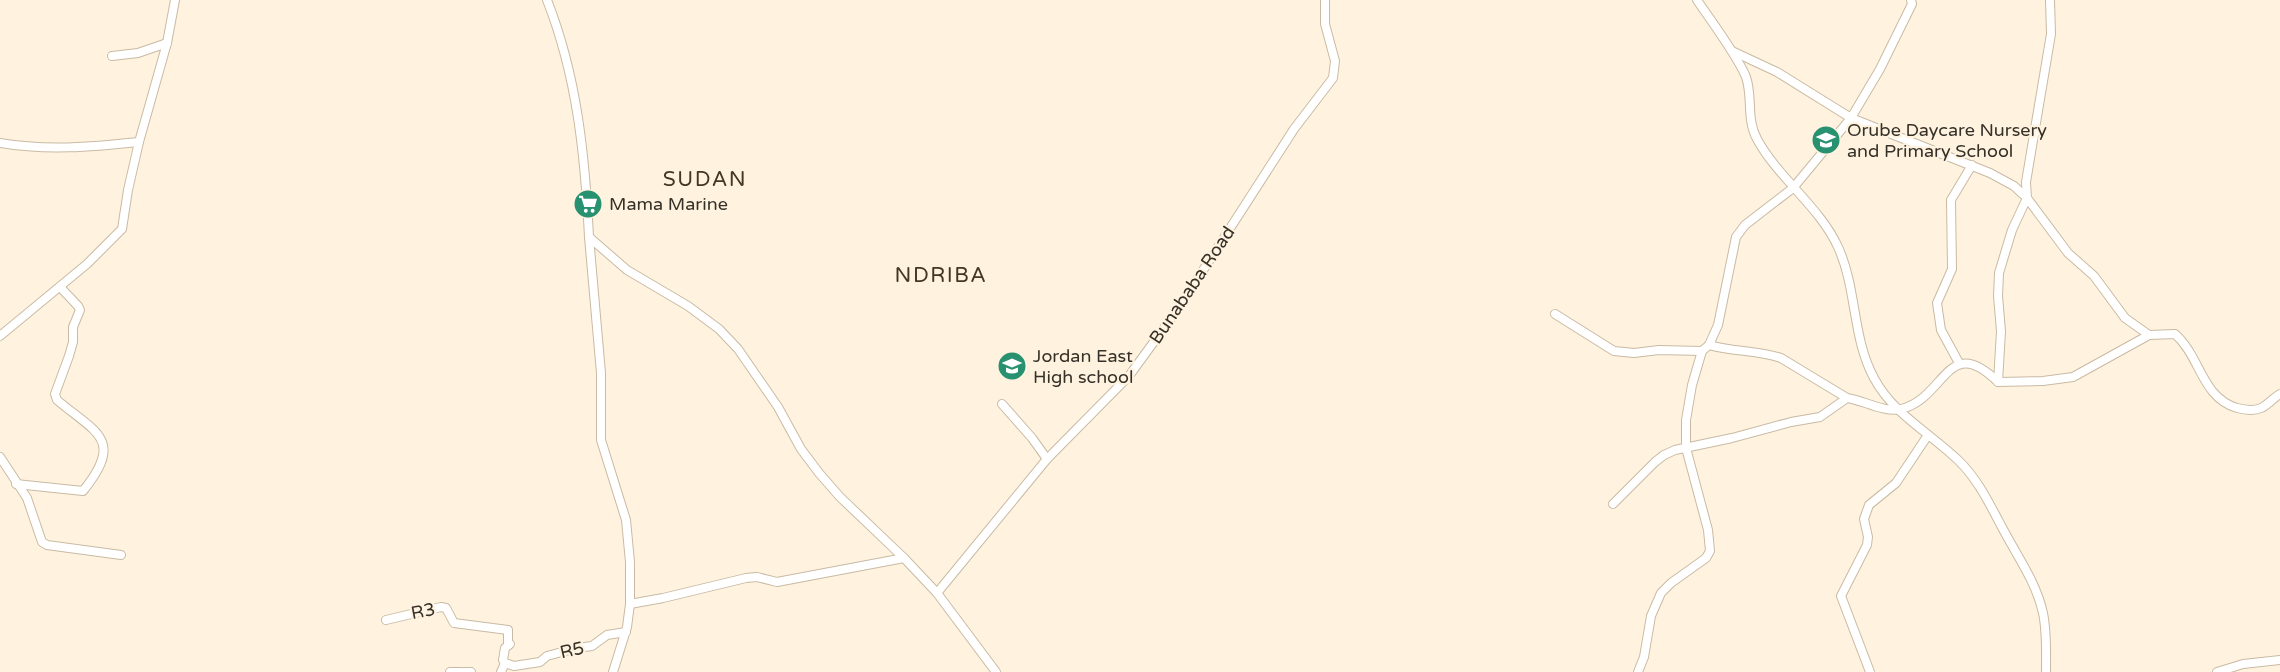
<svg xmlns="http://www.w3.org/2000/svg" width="2280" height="672" font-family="'Varela Round',sans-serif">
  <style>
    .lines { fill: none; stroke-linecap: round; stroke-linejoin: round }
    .street-casing { stroke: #c9baa3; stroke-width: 10 }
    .street { stroke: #fff; stroke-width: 8 }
    .labels { text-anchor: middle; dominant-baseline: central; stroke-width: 4.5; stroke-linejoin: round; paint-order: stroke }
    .poi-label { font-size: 18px; fill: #363128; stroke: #fff3e0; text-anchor: start }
    .street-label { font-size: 18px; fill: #363128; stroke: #fff3e0 }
    .quarter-label { font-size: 21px; letter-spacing: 1.5px; fill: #423723; stroke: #fff3e0 }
  </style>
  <rect width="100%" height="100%" fill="#fff3e0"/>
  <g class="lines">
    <g class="street-casing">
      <g id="street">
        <path d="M547,0C577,76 585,155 589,237L627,270L688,306L719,329L738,349L778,407L801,449L819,473L840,497L904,558L937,593L996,672"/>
        <path d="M1697,0C1711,21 1737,55 1746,77C1753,97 1746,119 1757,139C1778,178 1820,207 1838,247C1857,288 1852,338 1874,378C1892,413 1930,433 1958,460C1981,482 1993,512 2009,540C2022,563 2037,586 2043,613C2047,632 2046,652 2046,672"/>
        <path d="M1732,51L1777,72L1851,118L1990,173L2014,186L2027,198L2068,253L2094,276L2125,318L2149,335L2175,334C2201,357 2201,397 2237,408C2245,410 2254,411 2261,408C2268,405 2273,398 2280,394"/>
        <path d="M112,56L138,53L167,43"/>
        <path d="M0,143C47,151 91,147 139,142"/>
        <path d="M589,237L601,373V440L626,520L630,562V604L627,627L613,672"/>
        <path d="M1555,314L1614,351L1634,353L1659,350L1702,351"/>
        <path d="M0,336L87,264L122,229L128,190L139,142L167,43L175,0"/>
        <path d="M1709,345C1733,352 1758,350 1781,358L1847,398"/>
        <path d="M1959,363L1941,330L1937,303L1952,269L1951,200L1972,165"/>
        <path d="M1998,382L2001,331L1998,296L1999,273L2012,230L2027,198L2026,182L2051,34L2050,0"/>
        <path d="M1002,404L1032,438L1047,459"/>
        <path d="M0,457L27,498L42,542L47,545L121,555"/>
        <path d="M16,484L83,491C125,439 96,433 57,400L55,394L69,356L73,342V327L80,310L78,306L60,287"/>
        <path d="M1613,504L1655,462L1664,455L1675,450L1732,438L1791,422L1820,417L1847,398C1863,400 1884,413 1901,409C1946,398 1947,332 1998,382L2043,381L2073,377L2149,335"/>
        <path d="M937,593L1047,459L1129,376L1180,306L1294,129L1333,78L1335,61L1325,24V0"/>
        <path d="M630,604L663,598L746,578L757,577L777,582L904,558"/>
        <path d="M386,620L441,607L446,608L454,623L508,630V645"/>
        <path d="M510,644L505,648L503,660L505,663L514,666L540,662L547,656L577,648L592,646L607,635L626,632"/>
        <path d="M450,672H460"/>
        <path d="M464,672H471"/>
        <path d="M501,672L505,663"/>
        <path d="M1638,672L1644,657L1651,616L1661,593L1671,583L1706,558L1710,551L1708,530L1686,448V420L1692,385L1702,351L1709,345L1718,325L1736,237L1745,225L1793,188L1851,118L1880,69L1912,4L1911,0"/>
        <path d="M1870,672L1841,596L1867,545L1868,537L1864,519L1869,505L1896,483L1928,435"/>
        <path d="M2217,672L2243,664L2280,660"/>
      </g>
    </g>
    <use href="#street" class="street"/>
  </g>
  <defs>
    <g id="school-disc" transform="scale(1.5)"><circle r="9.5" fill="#28916f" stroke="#fff3e0"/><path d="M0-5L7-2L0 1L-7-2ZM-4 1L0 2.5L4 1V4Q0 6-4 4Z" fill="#fff"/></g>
    <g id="supermarket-disc" transform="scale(1.5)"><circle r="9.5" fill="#28916f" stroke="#fff3e0"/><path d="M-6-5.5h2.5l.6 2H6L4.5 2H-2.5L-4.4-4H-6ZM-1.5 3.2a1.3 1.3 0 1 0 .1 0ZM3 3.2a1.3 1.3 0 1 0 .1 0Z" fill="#fff"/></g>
  </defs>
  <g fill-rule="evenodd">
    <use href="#school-disc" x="1826" y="140"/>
    <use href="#supermarket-disc" x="588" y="204"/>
    <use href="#school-disc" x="1012" y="366"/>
  </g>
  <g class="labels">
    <g class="poi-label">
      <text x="1847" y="130">Orube Daycare Nursery<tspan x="1847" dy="21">and Primary School</tspan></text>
      <text x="609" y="204">Mama Marine</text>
      <text x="1033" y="356">Jordan East<tspan x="1033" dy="21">High school</tspan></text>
    </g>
    <g class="street-label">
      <text transform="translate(1192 285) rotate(-56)">Bunababa Road</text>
      <text transform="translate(423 611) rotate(-11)">R3</text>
      <text transform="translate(572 650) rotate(-13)">R5</text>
    </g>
    <g class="quarter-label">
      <text x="705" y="179">SUDAN</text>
      <text x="941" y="275">NDRIBA</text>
    </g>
  </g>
</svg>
